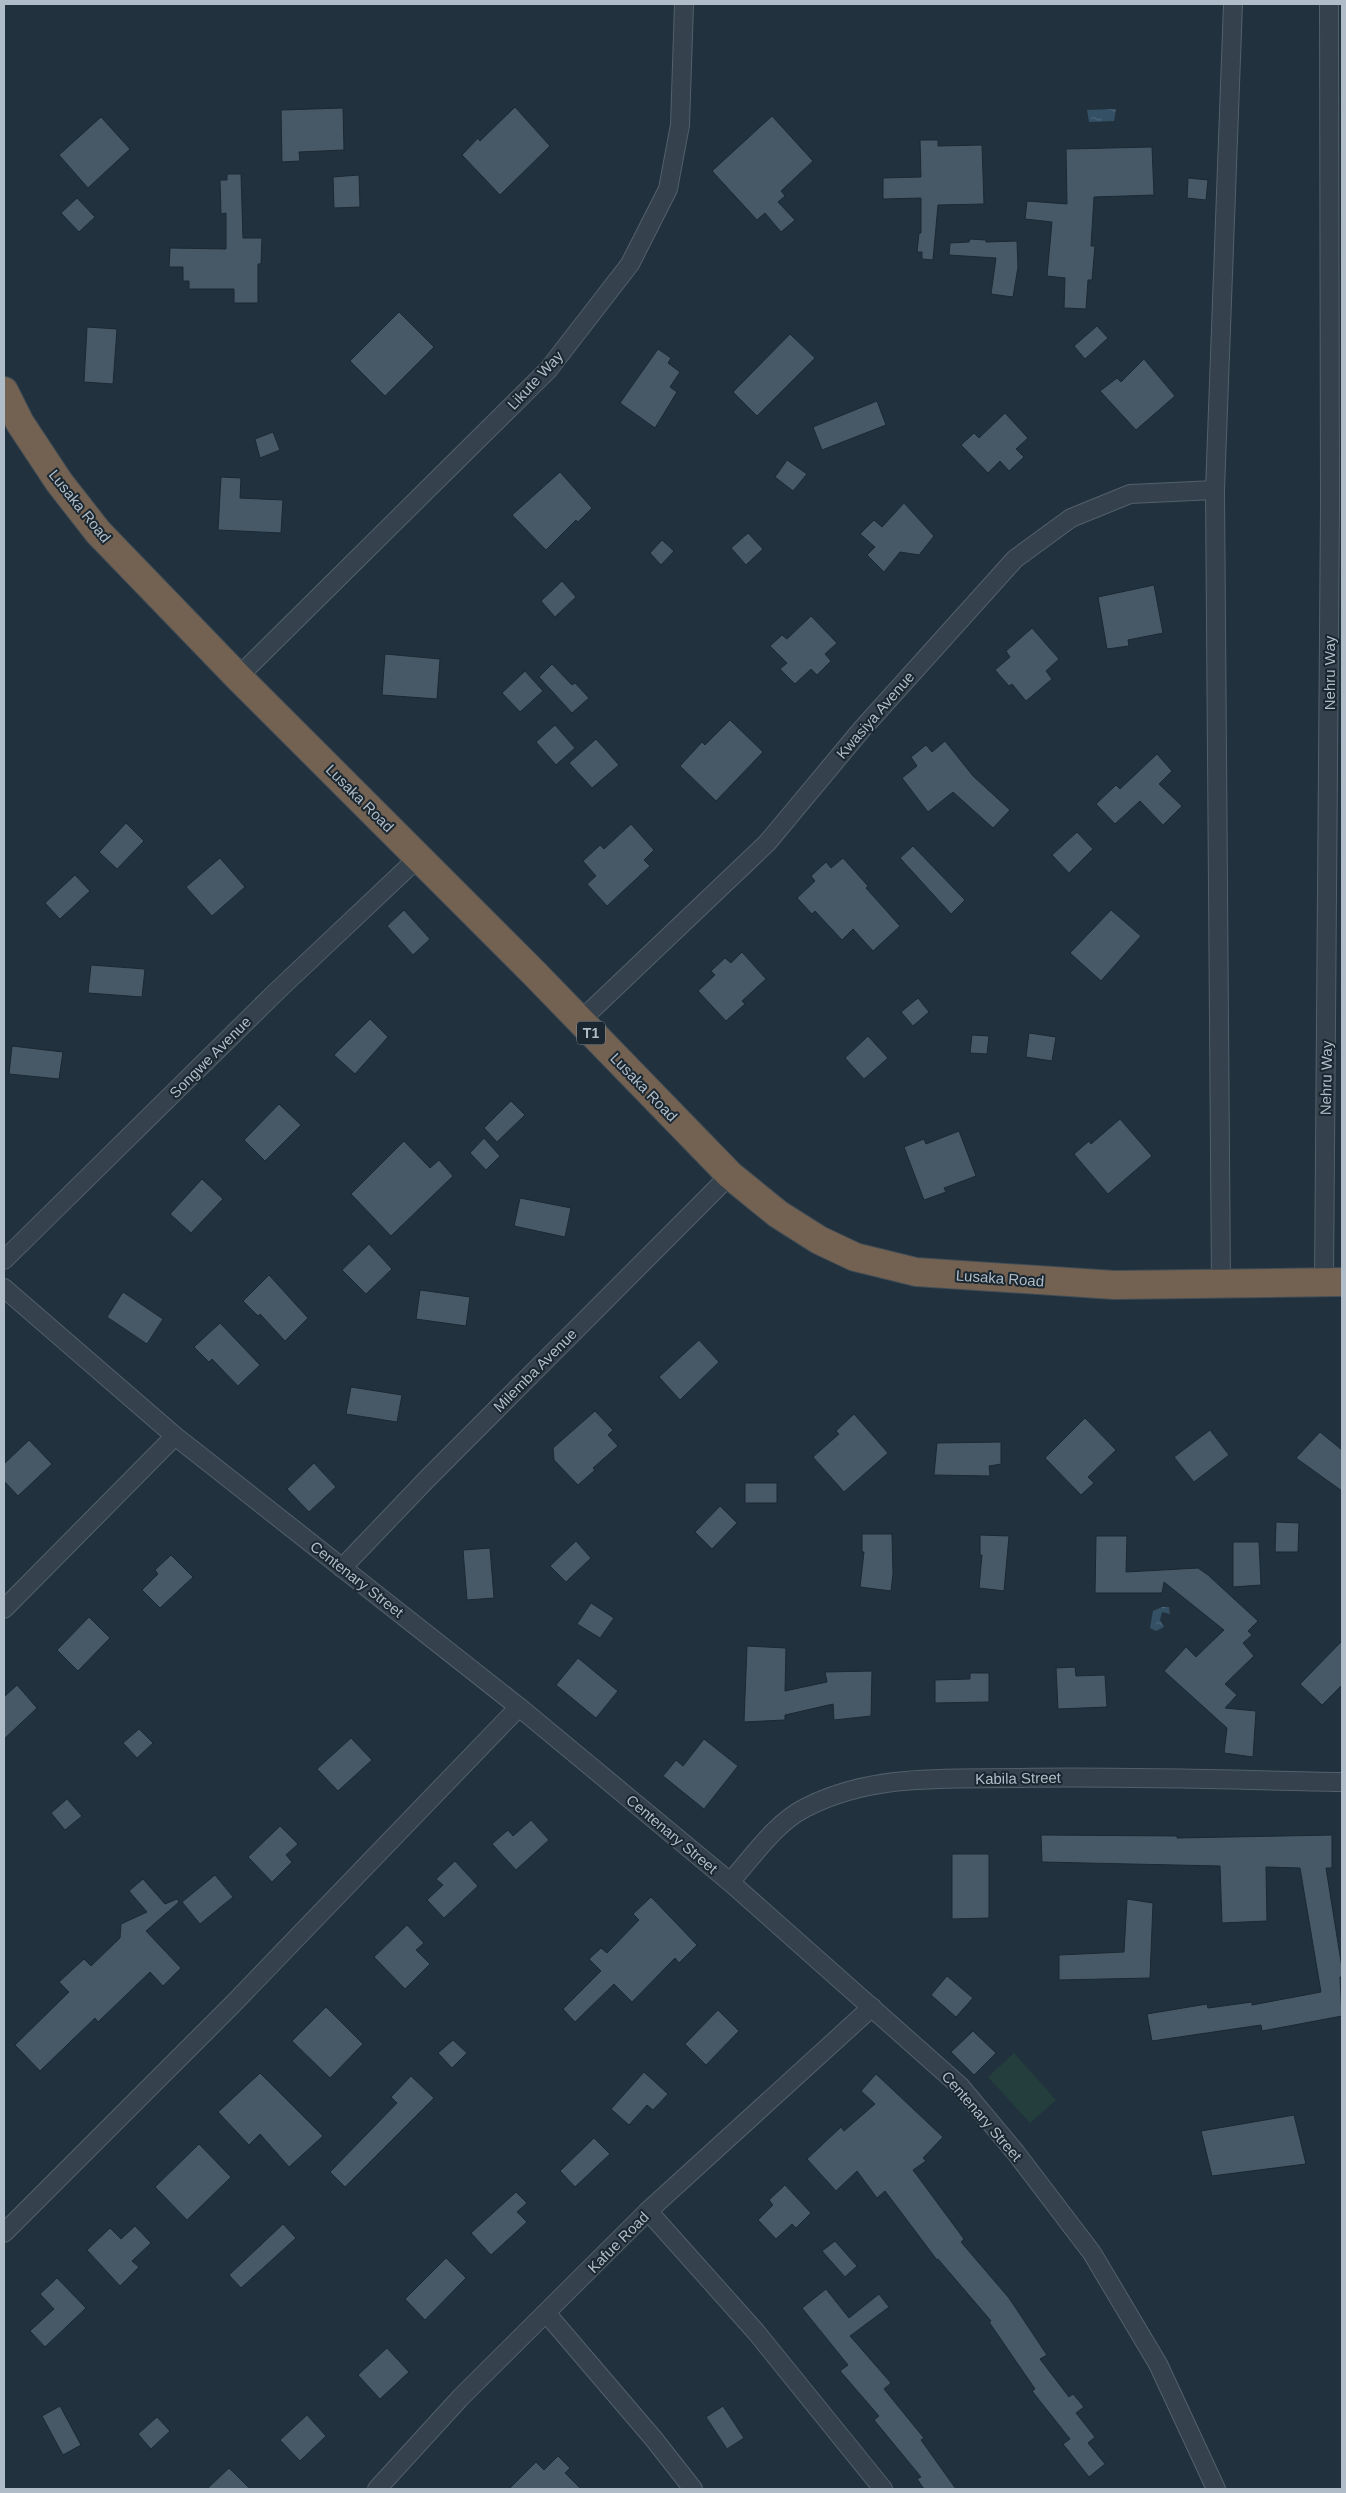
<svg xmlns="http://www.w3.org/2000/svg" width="1346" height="2493" font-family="Arial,sans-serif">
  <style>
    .pitch { fill: #233e3d }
    .water { fill: url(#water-ripples) }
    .building { fill: #475966; stroke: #1c2933 }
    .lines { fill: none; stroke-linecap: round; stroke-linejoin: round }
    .street-casing { stroke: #53606b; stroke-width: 20 }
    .highway-casing { stroke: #404d57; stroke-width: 30 }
    .street { stroke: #35424d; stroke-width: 18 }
    .highway { stroke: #736151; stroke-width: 28 }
    .labels { text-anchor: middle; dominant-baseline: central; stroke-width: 4; stroke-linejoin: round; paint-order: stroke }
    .shield { fill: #1a2731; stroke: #83909b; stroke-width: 1 }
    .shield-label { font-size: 14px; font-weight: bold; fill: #b0bdc8 }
    .street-label { font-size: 15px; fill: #b0bdc8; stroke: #1a2731 }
  </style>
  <defs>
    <pattern id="water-ripples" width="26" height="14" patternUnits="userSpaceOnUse" patternTransform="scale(1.25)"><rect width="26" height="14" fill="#345065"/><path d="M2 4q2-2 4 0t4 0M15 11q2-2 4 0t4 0" fill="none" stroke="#4f677a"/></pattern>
  </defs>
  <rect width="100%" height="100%" fill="#21313d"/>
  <path class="pitch" d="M1014,2053L1056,2100L1030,2123L988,2077Z"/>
  <g class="water">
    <path d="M1116,109L1114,121L1089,122L1087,110Z"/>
    <path d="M1162,1607H1169L1170,1614L1162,1612L1160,1620L1164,1627L1156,1631L1150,1628L1153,1611Z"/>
  </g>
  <g class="building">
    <path d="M515,107L550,146L500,195L462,155L478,138L480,141Z"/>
    <path d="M343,108L344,150L299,152L300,161L282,162L281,110Z"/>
    <path d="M772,116L813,161L781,191L785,196L778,202L795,220L781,232L765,213L757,220L712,171Z"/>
    <path d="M101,117L130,149L88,188L59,155Z"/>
    <path d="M920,140H938V146L982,145L984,204L938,205L933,260L922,259V252H917L919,233H921V198L883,199V178L921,177Z"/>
    <path d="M1152,147L1154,195L1094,197L1091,246H1095L1092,280H1088L1086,309L1064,308L1065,278L1047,276L1052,222L1025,219L1027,201L1067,204L1066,149Z"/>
    <path d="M227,174H241L243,238H262L261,264H258V303H234V289H189V281H183V267H169L170,248L226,249V213L221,214L220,180H227Z"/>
    <path d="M359,175L360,207L334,208L333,177Z"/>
    <path d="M1188,178L1208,180L1206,200L1187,198Z"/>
    <path d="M77,198L95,217L79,232L61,213Z"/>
    <path d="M970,239L986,240V242L1017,241L1018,267L1013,297L991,294L996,258L949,255L950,243L969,242Z"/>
    <path d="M399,312L434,347L385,396L350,361Z"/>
    <path d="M1097,326L1108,338L1085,359L1074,346Z"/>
    <path d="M87,327L117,329L113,384L84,382Z"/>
    <path d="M790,334L815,358L757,416L733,392Z"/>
    <path d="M658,349L671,358L668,363L680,372L670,387L677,392L655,428L620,403Z"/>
    <path d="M1144,359L1175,396L1136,430L1100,391L1117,378L1121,382Z"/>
    <path d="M877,401L886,425L822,450L813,427Z"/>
    <path d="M1005,413L1028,438L1016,449L1024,457L1009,471L1000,461L988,473L961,445L974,433L979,438Z"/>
    <path d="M273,432L280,450L260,458L255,439Z"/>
    <path d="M787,460L807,474L793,491L775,477Z"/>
    <path d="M560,472L592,508L578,522L576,520L546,550L512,515Z"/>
    <path d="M221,477L241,478L240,498L283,500L281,533L218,530Z"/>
    <path d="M904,503L934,536L919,555L900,552L884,572L867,555L875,547L860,534L874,520L882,527Z"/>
    <path d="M748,533L763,549L746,565L731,548Z"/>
    <path d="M662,540L674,551L661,565L650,553Z"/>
    <path d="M562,581L576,597L555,617L541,601Z"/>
    <path d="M1154,585L1163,633L1128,640L1129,646L1107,649L1098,597Z"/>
    <path d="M811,616L837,643L825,654L831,661L817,675L811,669L795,684L780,669L787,663L770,646L782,635L787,639Z"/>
    <path d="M1032,628L1059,659L1046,671L1052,679L1026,701L1012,684L1009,686L995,670L1010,657L1006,651Z"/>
    <path d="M385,654L440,659L437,699L382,695Z"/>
    <path d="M552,664L572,685L575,683L589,698L572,713L539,677Z"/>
    <path d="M525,671L543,691L520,712L502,693Z"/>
    <path d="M730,720L763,752L716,801L680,766L702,742L705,745Z"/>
    <path d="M555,725L575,748L556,765L536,742Z"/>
    <path d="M596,739L619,765L592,788L569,763Z"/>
    <path d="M945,741L973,776L1010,810L993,828L953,792L928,812L902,778L917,766L911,757L926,745L932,752Z"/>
    <path d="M1157,754L1172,771L1159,784L1182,806L1163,825L1140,801L1115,824L1096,804L1116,785L1120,789Z"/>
    <path d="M126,823L144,841L117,869L99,852Z"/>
    <path d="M631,824L654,850L644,860L650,866L607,906L587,884L596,876L583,861L600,845L604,849Z"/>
    <path d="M1077,832L1093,849L1069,873L1052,855Z"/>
    <path d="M913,846L965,900L951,914L900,858Z"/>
    <path d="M220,858L245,887L212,916L186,887Z"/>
    <path d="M843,858L868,886L866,888L900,926L873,951L853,929L842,940L815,911L812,914L797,898L815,881L811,876L826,862L831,868Z"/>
    <path d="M75,875L90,891L60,919L45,903Z"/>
    <path d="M404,910L430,939L413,955L387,926Z"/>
    <path d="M1111,910L1141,936L1101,981L1070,953Z"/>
    <path d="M742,952L766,979L742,1001L745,1004L726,1021L698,991L715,975L711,971L725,958L731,963Z"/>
    <path d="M91,965L145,969L142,997L88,993Z"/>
    <path d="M918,998L929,1012L913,1026L901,1012Z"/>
    <path d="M370,1019L388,1037L355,1074L334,1055Z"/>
    <path d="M1029,1033L1056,1037L1052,1061L1026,1057Z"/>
    <path d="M972,1035L989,1036L987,1054L970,1053Z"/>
    <path d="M868,1036L888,1058L864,1079L845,1058Z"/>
    <path d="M12,1046L63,1052L59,1079L9,1074Z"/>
    <path d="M511,1101L525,1115L497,1142L484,1128Z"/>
    <path d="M279,1104L301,1125L265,1161L244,1140Z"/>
    <path d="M1120,1119L1152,1156L1108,1194L1074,1154L1089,1141L1091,1144Z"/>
    <path d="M959,1131L976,1176L944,1188L946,1192L924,1200L904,1147L924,1139L926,1144Z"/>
    <path d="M484,1138L500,1156L486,1170L470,1153Z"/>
    <path d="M404,1141L430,1168L439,1160L453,1176L391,1236L351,1194Z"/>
    <path d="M202,1179L223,1199L191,1233L170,1214Z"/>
    <path d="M520,1198L571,1208L565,1237L514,1226Z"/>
    <path d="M369,1244L392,1269L366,1294L342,1270Z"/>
    <path d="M269,1275L308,1318L285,1341L260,1314L258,1316L243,1301Z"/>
    <path d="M420,1290L470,1297L466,1326L416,1319Z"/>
    <path d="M123,1292L163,1319L147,1344L107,1317Z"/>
    <path d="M220,1323L260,1365L238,1386L212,1359L209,1362L194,1347Z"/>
    <path d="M699,1340L719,1362L680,1400L659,1377Z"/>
    <path d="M351,1387L402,1395L397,1422L346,1414Z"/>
    <path d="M595,1411L613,1430L608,1435L618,1446L593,1468L595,1470L578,1485L554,1460L553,1448Z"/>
    <path d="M854,1414L888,1453L844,1492L813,1457L839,1434L836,1431Z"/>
    <path d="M1085,1418L1116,1450L1088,1477L1094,1483L1081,1495L1045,1458Z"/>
    <path d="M1210,1430L1229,1455L1194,1482L1174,1457Z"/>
    <path d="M1320,1432L1342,1450V1491L1296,1458Z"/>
    <path d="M29,1440L52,1464L18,1496L4,1481V1464Z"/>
    <path d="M1001,1442V1464L989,1466L990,1476L934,1475L937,1443Z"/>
    <path d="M314,1463L336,1487L309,1512L287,1489Z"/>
    <rect x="745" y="1483" width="32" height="20"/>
    <path d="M720,1506L737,1523L712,1549L695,1532Z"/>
    <path d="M1276,1522L1299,1523L1298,1552H1275Z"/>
    <path d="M862,1534H892L893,1574L891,1591L860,1587L864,1552H862Z"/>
    <path d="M980,1535L1009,1536L1004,1591L979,1588L982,1555H980Z"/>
    <path d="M1096,1536H1127L1126,1572L1198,1568L1208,1575L1258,1621L1248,1631L1252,1635L1243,1643L1254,1656L1225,1684L1237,1695L1225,1708L1256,1711L1253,1757L1224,1753L1227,1728L1164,1671L1186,1647L1196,1657L1224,1630L1164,1582L1162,1593H1095Z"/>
    <path d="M576,1541L591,1558L566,1582L550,1566Z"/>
    <path d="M1233,1542H1259L1261,1585L1233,1587Z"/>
    <path d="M490,1548L494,1598L467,1600L463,1550Z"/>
    <path d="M171,1555L193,1577L160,1608L142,1590L158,1574L155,1570Z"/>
    <path d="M591,1603L614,1618L600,1638L577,1624Z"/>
    <path d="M89,1617L110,1638L78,1671L57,1650Z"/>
    <path d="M1342,1641V1685L1322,1705L1300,1684Z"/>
    <path d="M747,1646L786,1648L785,1691L827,1682L825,1672L872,1671L871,1716L834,1720L833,1704L785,1715V1720L744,1722Z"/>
    <path d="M578,1658L618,1691L596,1718L556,1685Z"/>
    <path d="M1075,1667L1076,1676L1105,1675L1107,1707L1058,1709L1056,1668Z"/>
    <path d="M970,1673H989V1702L935,1703V1680L970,1679Z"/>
    <path d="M17,1685L37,1708L4,1739V1697Z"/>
    <path d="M139,1729L153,1743L137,1758L123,1743Z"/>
    <path d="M351,1738L372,1760L338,1791L317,1769Z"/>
    <path d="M704,1739L738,1766L704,1809L663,1776L676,1760L683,1766Z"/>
    <path d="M67,1799L82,1816L65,1830L51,1813Z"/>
    <path d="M531,1820L549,1840L516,1870L492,1844L508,1830L513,1836Z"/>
    <path d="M280,1826L298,1844L286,1855L292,1862L272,1882L248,1857Z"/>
    <path d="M1041,1835L1177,1836V1838L1332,1835V1868H1326L1342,1968V1977H1340L1342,2016L1262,2031L1261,2025L1152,2041L1147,2014L1207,2004L1208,2008L1252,2002V2005L1321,1992L1300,1868L1266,1867L1267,1921L1222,1923L1220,1866L1042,1862Z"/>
    <path d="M952,1854H989V1918L952,1919Z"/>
    <path d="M455,1861L478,1886L444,1918L427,1900L443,1885L436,1879Z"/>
    <path d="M215,1875L233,1897L200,1924L182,1902Z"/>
    <path d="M143,1879L165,1904L177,1899L179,1902L146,1931L181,1968L163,1986L150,1972L98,2022L95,2018L40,2071L15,2045L69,1992L59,1982L84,1959L91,1966L120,1938L121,1924L147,1912L129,1891Z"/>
    <path d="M651,1897L697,1945L679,1963L675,1958L632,2002L614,1984L575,2022L563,2009L601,1971L589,1959L601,1948L607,1953L639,1920L633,1914Z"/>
    <path d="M1127,1899L1153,1903L1150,1978L1059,1980V1955L1124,1952Z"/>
    <path d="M407,1925L424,1943L416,1950L430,1964L405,1989L374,1957Z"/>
    <path d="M947,1976L973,1998L956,2017L931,1995Z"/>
    <path d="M326,2007L363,2044L330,2078L292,2041Z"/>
    <path d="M718,2010L739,2031L706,2065L685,2044Z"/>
    <path d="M973,2031L996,2053L974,2075L951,2052Z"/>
    <path d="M453,2040L467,2053L452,2068L438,2053Z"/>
    <path d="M644,2072L668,2094L653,2110L647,2105L629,2125L611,2109Z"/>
    <path d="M260,2073L323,2136L289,2167L260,2134L249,2145L218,2112Z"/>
    <path d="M876,2074L943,2137L923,2158L926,2161L913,2170L964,2239L961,2242L1009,2298L1047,2355L1040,2359L1069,2397L1073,2394L1084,2407L1076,2413L1095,2437L1088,2443L1105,2464L1089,2477L1063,2444L1070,2439L1032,2391L1035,2389L989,2322L991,2321L938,2259L937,2260L885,2191L877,2198L857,2171L836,2191L807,2159L841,2127L844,2131L875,2104L861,2091Z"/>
    <path d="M411,2076L434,2098L345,2187L330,2172L397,2103L391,2097Z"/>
    <path d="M1294,2115L1306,2164L1212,2176L1201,2131Z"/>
    <path d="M594,2138L610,2154L575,2187L560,2171Z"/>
    <path d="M199,2144L231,2177L187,2220L155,2187Z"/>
    <path d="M785,2185L811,2213L796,2228L792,2224L776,2239L758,2220L773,2205L769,2200Z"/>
    <path d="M516,2192L527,2203L517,2212L527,2222L491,2255L471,2233Z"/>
    <path d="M283,2224L296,2238L241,2288L229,2275Z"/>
    <path d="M135,2226L151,2243L132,2261L139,2267L120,2286L87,2250L110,2228L121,2239Z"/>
    <path d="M835,2241L857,2266L845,2277L822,2251Z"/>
    <path d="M446,2258L466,2278L425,2320L405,2299Z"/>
    <path d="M57,2278L86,2308L45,2347L30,2331L54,2309L40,2294Z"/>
    <path d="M826,2289L849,2318L879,2294L889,2307L850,2336L891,2383L884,2389L924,2438L921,2440L956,2489H924L917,2479L921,2477L874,2420L879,2416L840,2371L848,2365L802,2308Z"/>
    <path d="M387,2348L409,2372L380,2399L358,2375Z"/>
    <path d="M60,2406L81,2445L63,2455L42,2416Z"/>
    <path d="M723,2406L744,2438L727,2449L706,2417Z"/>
    <path d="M307,2415L326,2436L300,2461L280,2440Z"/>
    <path d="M157,2417L170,2431L151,2449L138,2434Z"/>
    <path d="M558,2456L570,2468L565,2473L581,2489H509L536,2462L544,2470Z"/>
    <path d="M229,2468L250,2489H207Z"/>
  </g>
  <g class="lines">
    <g class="street-casing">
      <g id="street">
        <path d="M238,677L548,370L630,264L668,189L680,125L684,4"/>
        <path d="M580,1021L767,843L862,729L1015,559L1071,518L1130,494L1215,490"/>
        <path d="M4,1260L277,991L419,857"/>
        <path d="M1324,1282L1330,505L1329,4"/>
        <path d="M1221,1286L1215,490L1233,4"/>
        <path d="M4,1288L175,1436L519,1707L730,1882L960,2086L1016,2153L1092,2253L1158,2364L1216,2489"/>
        <path d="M342,1568L427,1479L730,1175"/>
        <path d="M4,1609L175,1436"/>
        <path d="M730,1882C752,1858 775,1823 805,1808C872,1773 948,1779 1020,1778C1128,1776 1235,1780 1342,1782"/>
        <path d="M648,2211L756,2332L883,2489"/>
        <path d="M4,2233L233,2004L519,1707"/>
        <path d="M547,2314L653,2438L693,2489"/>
        <path d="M377,2489L461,2397L648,2211L872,2007"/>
      </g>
    </g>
    <g class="highway-casing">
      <path id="highway" d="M4,391L20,423L59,482L98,532L238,677L534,973L730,1175L778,1214L819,1240L855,1257L916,1272L1114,1285L1342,1282"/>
    </g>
    <use href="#street" class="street"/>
    <use href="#highway" class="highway"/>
  </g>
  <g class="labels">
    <rect class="shield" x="577" y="1021.5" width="28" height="23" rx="4"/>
    <g class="shield-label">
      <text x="591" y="1033">T1</text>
    </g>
    <g class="street-label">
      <text transform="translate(535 380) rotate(-47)">Likute Way</text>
      <text transform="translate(80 506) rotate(51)">Lusaka Road</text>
      <text transform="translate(1329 673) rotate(-90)">Nehru Way</text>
      <text transform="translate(875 715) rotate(-49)">Kwasiya Avenue</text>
      <text transform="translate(360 798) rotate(45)">Lusaka Road</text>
      <text transform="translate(210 1057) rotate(-45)">Songwe Avenue</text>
      <text transform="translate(1326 1078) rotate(-89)">Nehru Way</text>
      <text transform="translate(644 1087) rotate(46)">Lusaka Road</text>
      <text transform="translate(1000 1278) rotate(4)">Lusaka Road</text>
      <text transform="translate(535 1370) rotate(-45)">Milemba Avenue</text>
      <text transform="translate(357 1579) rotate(38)">Centenary Street</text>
      <text transform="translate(1018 1778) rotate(-1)">Kabila Street</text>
      <text transform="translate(672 1834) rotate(40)">Centenary Street</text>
      <text transform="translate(982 2116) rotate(49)">Centenary Street</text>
      <text transform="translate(618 2242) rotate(-45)">Kafue Road</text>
    </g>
  </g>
  <rect width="1346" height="2493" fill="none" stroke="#b0bdc8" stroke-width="10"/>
</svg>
